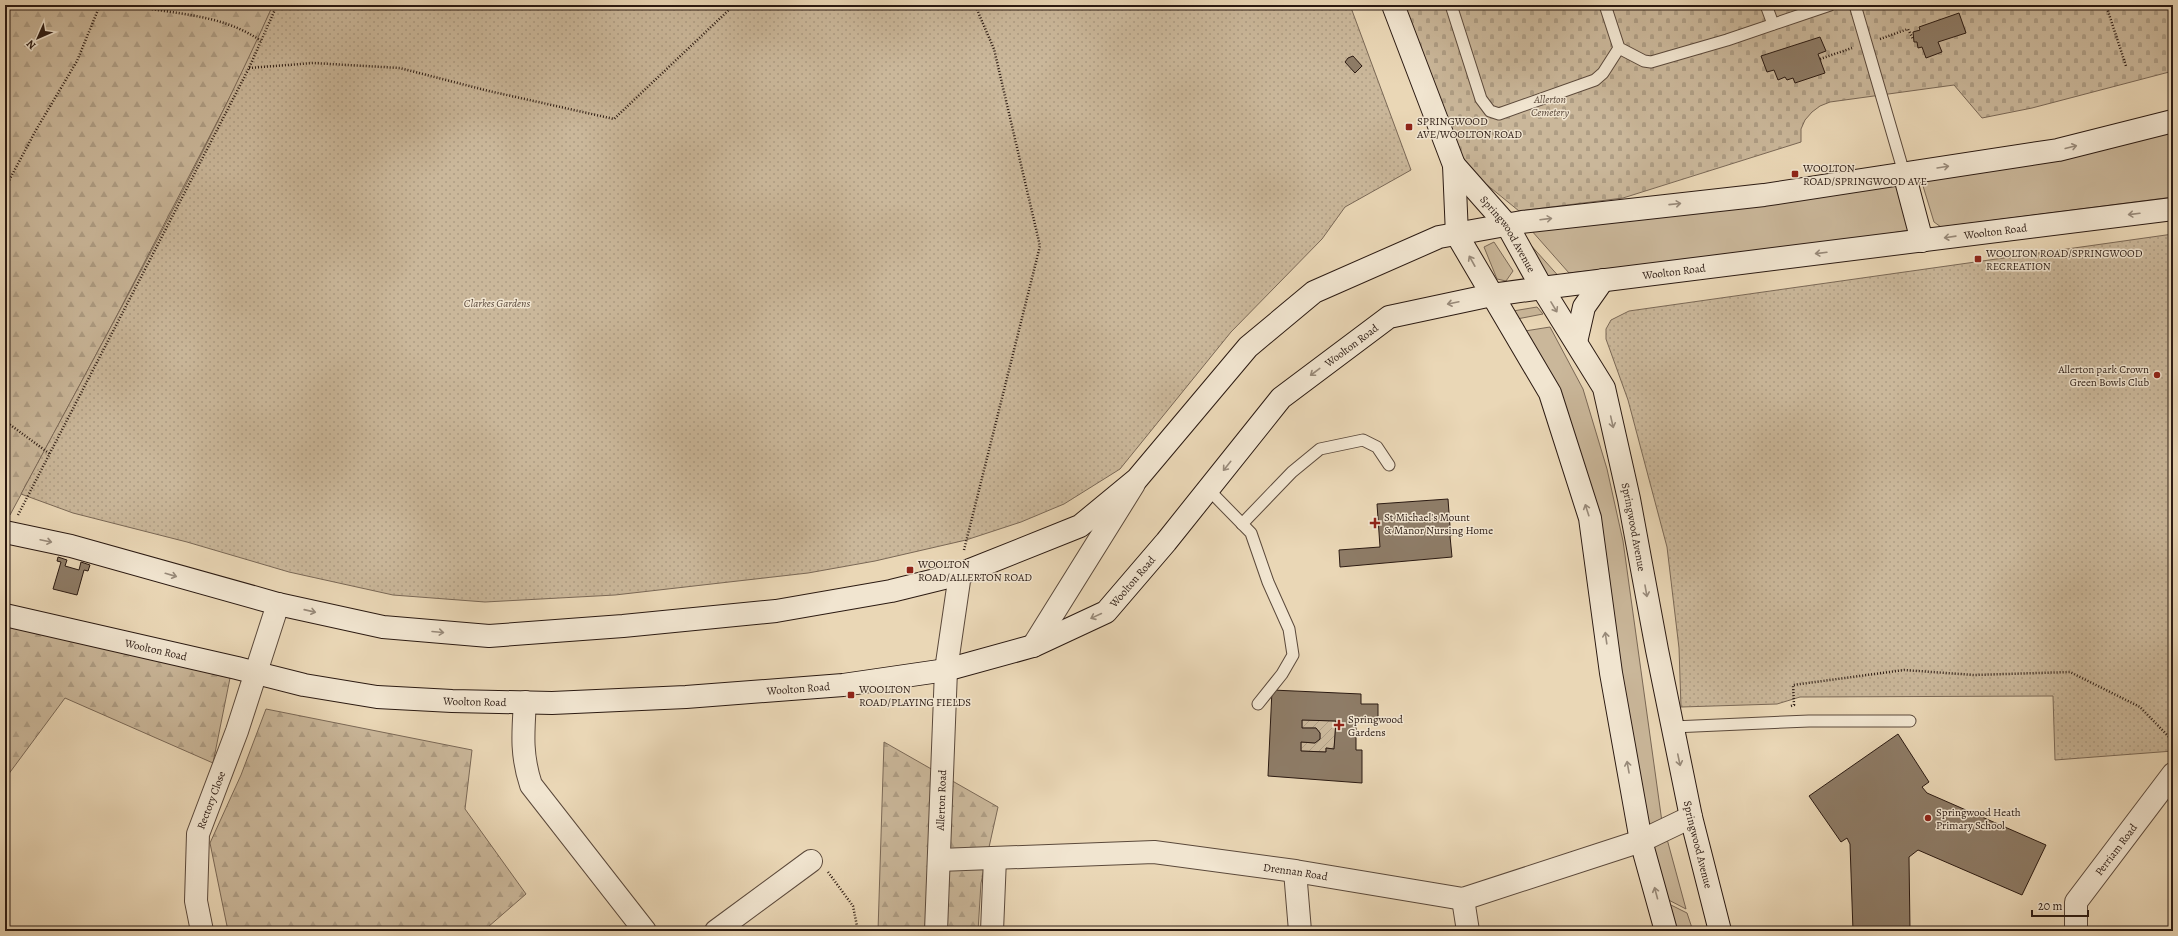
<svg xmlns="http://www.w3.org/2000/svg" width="2178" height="936" font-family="Alegreya,serif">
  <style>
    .grass { fill: #cab79a; stroke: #7a6856 }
    .forest { fill: url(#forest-firs); stroke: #7a6856 }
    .cemetery { fill: url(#cemetery-stones); stroke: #7a6856 }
    .park { fill: url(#park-dots); stroke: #7a6856 }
    .garden { fill: url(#garden-furrows); stroke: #7a6856 }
    .building { fill: #8e7c67; stroke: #2b1a12; fill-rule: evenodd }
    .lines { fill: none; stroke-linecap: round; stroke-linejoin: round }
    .lane-casing { stroke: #5b493b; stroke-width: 13 }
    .street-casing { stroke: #5b493b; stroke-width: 24 }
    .secondary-casing { stroke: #2b1a12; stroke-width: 24 }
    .path { stroke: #2b1a12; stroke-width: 2.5; stroke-dasharray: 1 2; stroke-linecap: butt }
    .lane { stroke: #f1e5d0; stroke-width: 11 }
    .street { stroke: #f1e5d0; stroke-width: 22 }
    .secondary { stroke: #f1e5d0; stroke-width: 22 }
    .oneway { stroke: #988a7a }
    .poi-dot { fill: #8f2418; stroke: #f1e5d0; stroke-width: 1.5 }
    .labels { text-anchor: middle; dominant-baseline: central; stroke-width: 3; stroke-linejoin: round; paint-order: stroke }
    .park-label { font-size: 11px; font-style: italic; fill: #5b493b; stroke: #f1e5d0 }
    .poi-label { font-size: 11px; fill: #2b1a12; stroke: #f1e5d0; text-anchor: start }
    .street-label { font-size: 11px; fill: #2b1a12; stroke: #f1e5d0 }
  </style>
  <defs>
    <pattern id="forest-firs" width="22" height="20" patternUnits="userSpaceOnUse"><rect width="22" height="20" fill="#cab79a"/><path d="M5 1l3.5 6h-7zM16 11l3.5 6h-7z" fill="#ae9d84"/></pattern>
    <pattern id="cemetery-stones" width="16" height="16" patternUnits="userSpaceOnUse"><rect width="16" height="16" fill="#cab79a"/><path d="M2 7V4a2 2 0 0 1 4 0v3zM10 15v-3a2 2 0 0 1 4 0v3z" fill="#ae9d84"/></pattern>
    <pattern id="park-dots" width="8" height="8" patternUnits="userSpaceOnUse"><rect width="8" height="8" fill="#cab79a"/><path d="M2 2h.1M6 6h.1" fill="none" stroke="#ae9d84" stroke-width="1.8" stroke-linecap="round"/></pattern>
    <pattern id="garden-furrows" width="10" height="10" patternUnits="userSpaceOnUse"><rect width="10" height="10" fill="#cab79a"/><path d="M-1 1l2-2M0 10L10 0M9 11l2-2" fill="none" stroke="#ae9d84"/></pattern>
  </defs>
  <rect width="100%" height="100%" fill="#ead7b6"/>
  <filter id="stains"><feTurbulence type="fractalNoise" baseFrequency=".005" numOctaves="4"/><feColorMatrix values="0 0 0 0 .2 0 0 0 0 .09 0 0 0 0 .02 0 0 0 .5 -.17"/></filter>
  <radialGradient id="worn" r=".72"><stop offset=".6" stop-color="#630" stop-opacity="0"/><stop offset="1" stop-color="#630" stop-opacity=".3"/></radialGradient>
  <g class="grass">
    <path d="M2173,129V197L1941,227L1934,222L1923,186L1925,180Z"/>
    <path d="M1902,183L1909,230L1836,243L1569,273L1531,230Z"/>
    <path d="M1494,242L1513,271L1506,281L1497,279L1484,247Z"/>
    <path d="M1528,242L1562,280L1548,282Z"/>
    <path d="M1537,307L1543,314L1517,319L1513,311Z"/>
    <path d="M1550,327L1583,389L1607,469L1623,541L1662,822L1643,827L1615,642L1525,331Z"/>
    <path d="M1667,839L1686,909L1659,895L1647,842Z"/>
    <path d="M1659,899L1687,913L1693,931H1669Z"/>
  </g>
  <g class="forest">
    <path d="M5,5H273L244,70L114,321L10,515H5Z"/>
    <path d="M5,622L230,678L213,763L65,698L5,779Z"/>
    <path d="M266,709L472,750L465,809L526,894L488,927V931H228L210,843L241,775Z"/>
    <path d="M884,742L998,807L981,883L978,931H878Z"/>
  </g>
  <path class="cemetery" d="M1401,5H2173V71L2032,108L1982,118L1954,85L1830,102L1820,106L1812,112L1805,120L1801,129V142L1623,198L1519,211L1459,162Z"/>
  <g class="park">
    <path d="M273,5H1350L1411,170L1345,207L1322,239L1231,332L1120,469L1064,504L1021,522L966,540L875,561L808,573L615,595L485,602L393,595L289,572L187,542L73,513L21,494C107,333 198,171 273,5Z"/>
    <path d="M2173,234V751L2055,760L2053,696L1800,697L1777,704L1681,707L1679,648L1667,547L1628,400L1606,339V329L1611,320L1629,311Z"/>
  </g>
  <path class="garden" d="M1302,720L1336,721L1334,749L1326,748V752L1301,751V742L1315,743L1320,739V733L1316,728H1302Z"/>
  <g class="building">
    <path d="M1974,5H1984L1975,8Z"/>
    <path d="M1959,13L1966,33L1938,42L1942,52L1926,58L1922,47L1918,48L1917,42H1914L1913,32L1920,30L1919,27Z"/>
    <path d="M1820,37L1826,51L1818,54L1825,73L1795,83L1793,78L1787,80L1785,77L1778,80L1774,70L1767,72L1761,56Z"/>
    <path d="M1353,56L1362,66L1355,73L1345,62L1348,58Z"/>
    <path d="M1448,499L1450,526L1456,533L1450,536L1452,557L1340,567L1339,550L1380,547L1377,504Z"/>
    <path d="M58,557L67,560L65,566L79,570L81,562L90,565L88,571L84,570L77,595L53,589L61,562L57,561Z"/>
    <path d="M1272,690L1361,694V704H1378V723H1356V750H1362V783L1268,776ZM1302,720L1336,721L1334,749L1326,748V752L1301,751V742L1315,743L1320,739V733L1316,728H1302Z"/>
    <path d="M1898,734L1929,782L1922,787L1927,793L2046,845L2022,895L1918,850L1909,857L1910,931H1853L1850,844L1847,838L1841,842L1809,796Z"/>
  </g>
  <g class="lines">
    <g class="lane-casing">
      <g id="lane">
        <path d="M1451,5L1481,99L1490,111L1499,114L1595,80L1603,73L1619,48"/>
        <path d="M1605,5L1619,48L1644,61L1651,62L1727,40L1830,5"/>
        <path d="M1766,5L1773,24"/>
        <path d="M1855,5L1904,173"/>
        <path d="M1208,489L1251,533L1268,582L1289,629L1293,655L1282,674L1258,704"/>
        <path d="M1242,524L1292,472L1320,449L1363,440L1377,447L1389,465"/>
        <path d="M1673,727L1809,721H1910"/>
      </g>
    </g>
    <g class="street-casing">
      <g id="street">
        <path d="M1033,646L1134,484"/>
        <path d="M525,702C523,733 521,755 531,785L645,931"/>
        <path id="s1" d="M939,860L1154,852L1295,871L1463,899L1641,841L1691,817"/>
        <path d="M1295,871L1300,931"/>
        <path d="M1463,899L1468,931"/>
        <path id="s2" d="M202,931L196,901L198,834L237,731L278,604"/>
        <path d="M716,931L811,861"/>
        <path id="s3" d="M936,931L946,670L960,574"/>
        <path d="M992,931L995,858"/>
        <path id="s4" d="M2076,931V902L2173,774"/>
      </g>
    </g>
    <g class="secondary-casing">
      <g id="secondary">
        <path d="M1393,5L1454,165L1457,235L1550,393L1590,518L1611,673L1641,841L1666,931"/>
        <path id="s5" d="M1454,165L1507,225L1542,288L1604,388L1629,499L1657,650L1691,817L1720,931"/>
        <path d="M1904,173L1922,241"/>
        <path d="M1576,342L1584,307L1603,280"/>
        <path d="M5,532L71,546L278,604L383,627L489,636L623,626L776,611L891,591L960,574L1080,526L1137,479L1248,347L1314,292L1439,237L1522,222L1764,195L2058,150L2173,121"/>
        <path id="s6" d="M5,615L237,668L304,685L377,697L452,701L552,703L686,697L843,685L946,670L1033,646L1106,612L1166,542L1281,398L1389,317L1492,295L1542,288L2173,209"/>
      </g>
    </g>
    <g class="path">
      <path d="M148,5L151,9C190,15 228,18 261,41"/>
      <path d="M2106,5L2126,66"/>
      <path d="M1880,39L1908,29L1913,39"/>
      <path d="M1820,59L1852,48"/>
      <path d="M249,68L313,63L400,68L489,91L614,119L734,5"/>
      <path d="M5,188L36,130L77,61L100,5"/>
      <path d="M5,421L50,454"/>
      <path d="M18,515L249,68L277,5"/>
      <path d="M964,550L1040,246L994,49L975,5"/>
      <path d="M1791,706L1794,705L1793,685L1904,670L1974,675L2070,672L2140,707L2172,740L2173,754"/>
      <path d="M828,872L853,906L858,931"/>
    </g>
    <use href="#lane" class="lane"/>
    <use href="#street" class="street"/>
    <use href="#secondary" class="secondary"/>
  </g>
  <defs><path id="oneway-shaft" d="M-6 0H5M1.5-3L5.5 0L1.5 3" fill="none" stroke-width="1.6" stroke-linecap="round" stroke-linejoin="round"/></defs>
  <g class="oneway">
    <use href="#oneway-shaft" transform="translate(2071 147) rotate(-14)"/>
    <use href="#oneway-shaft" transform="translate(1943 167) rotate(-9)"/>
    <use href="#oneway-shaft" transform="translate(1675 204) rotate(-6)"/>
    <use href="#oneway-shaft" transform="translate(2134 214) rotate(173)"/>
    <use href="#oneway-shaft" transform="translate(1546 219) rotate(-7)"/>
    <use href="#oneway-shaft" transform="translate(1950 237) rotate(172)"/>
    <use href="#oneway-shaft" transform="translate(1821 253) rotate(173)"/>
    <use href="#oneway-shaft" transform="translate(1472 261) rotate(-119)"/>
    <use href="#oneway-shaft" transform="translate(1453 303) rotate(168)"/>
    <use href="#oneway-shaft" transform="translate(1554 307) rotate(59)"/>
    <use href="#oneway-shaft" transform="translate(1315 372) rotate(143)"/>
    <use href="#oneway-shaft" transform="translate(1612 422) rotate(77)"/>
    <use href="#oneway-shaft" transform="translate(1227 466) rotate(129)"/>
    <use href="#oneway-shaft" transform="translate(1587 510) rotate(-108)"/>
    <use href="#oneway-shaft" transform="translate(46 541) rotate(12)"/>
    <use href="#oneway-shaft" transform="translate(171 575) rotate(16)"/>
    <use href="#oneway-shaft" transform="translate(1646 591) rotate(80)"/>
    <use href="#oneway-shaft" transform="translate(310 611) rotate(13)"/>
    <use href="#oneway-shaft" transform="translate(1096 616) rotate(155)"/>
    <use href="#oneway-shaft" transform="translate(438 632) rotate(5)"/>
    <use href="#oneway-shaft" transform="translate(1606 638) rotate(-98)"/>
    <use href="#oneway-shaft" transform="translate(1679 760) rotate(78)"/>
    <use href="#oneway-shaft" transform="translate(1628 767) rotate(-100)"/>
    <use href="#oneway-shaft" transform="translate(1656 893) rotate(-105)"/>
  </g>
  <g class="poi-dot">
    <rect x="1405" y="123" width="8" height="8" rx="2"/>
    <rect x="1791" y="170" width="8" height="8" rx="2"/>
    <rect x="1974" y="255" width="8" height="8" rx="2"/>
    <circle cx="2157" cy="375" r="4"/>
    <path d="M1373 517h4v4h4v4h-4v4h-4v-4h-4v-4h4z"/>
    <rect x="906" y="566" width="8" height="8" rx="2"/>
    <rect x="847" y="691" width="8" height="8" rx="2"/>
    <path d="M1337 719h4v4h4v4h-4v4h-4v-4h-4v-4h4z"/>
    <circle cx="1928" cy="818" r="4"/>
  </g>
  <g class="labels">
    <g class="park-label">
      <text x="1550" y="99">Allerton<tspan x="1550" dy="13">Cemetery</tspan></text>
      <text x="497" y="303">Clarkes Gardens</text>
    </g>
    <g class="poi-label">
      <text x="1417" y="121">SPRINGWOOD<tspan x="1417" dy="13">AVE/WOOLTON ROAD</tspan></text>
      <text x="1803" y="168">WOOLTON<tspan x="1803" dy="13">ROAD/SPRINGWOOD AVE</tspan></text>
      <text x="1986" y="253">WOOLTON ROAD/SPRINGWOOD<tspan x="1986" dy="13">RECREATION</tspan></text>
      <text x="2149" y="369" text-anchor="end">Allerton park Crown<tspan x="2149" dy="13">Green Bowls Club</tspan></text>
      <text x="1384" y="517">St Michael's Mount<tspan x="1384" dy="13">&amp; Manor Nursing Home</tspan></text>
      <text x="918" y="564">WOOLTON<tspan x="918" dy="13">ROAD/ALLERTON ROAD</tspan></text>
      <text x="859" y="689">WOOLTON<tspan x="859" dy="13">ROAD/PLAYING FIELDS</tspan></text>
      <text x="1348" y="719">Springwood<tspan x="1348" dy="13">Gardens</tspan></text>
      <text x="1936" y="812">Springwood Heath<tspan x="1936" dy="13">Primary School</tspan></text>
    </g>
    <g class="street-label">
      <text stroke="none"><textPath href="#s6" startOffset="2147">Woolton Road</textPath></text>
      <text stroke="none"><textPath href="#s5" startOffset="88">Springwood Avenue</textPath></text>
      <text stroke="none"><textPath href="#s6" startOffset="1823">Woolton Road</textPath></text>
      <text stroke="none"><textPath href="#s6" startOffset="1487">Woolton Road</textPath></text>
      <text stroke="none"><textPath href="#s5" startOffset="412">Springwood Avenue</textPath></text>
      <text stroke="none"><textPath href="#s6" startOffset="1163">Woolton Road</textPath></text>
      <text stroke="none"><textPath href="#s6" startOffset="155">Woolton Road</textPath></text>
      <text stroke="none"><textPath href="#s6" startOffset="803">Woolton Road</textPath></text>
      <text stroke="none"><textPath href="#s6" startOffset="479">Woolton Road</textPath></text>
      <text stroke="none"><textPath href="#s2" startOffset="134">Rectory Close</textPath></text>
      <text stroke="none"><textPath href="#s3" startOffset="131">Allerton Road</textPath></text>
      <text stroke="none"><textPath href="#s5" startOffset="736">Springwood Avenue</textPath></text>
      <text stroke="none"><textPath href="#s4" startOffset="95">Perriam Road</textPath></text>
      <text stroke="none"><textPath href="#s1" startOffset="358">Drennan Road</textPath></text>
    </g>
  </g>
  <rect width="2178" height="936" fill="none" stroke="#ead7b6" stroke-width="20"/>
  <rect x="6" y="6" width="2166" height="924" fill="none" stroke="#2b1a12" stroke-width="2"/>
  <rect x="10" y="10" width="2158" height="916" fill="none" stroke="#2b1a12"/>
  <g transform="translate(38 38) rotate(225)" stroke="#f1e5d0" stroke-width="3" paint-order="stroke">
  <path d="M0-3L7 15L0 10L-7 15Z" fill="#2b1a12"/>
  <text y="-6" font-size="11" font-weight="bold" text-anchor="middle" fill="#2b1a12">N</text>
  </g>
  <path d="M2032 910v6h56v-6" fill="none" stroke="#2b1a12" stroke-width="2"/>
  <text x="2038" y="910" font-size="12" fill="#2b1a12" stroke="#f1e5d0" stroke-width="3" paint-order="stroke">20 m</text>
  <rect width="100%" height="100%" filter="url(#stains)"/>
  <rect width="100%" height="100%" fill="url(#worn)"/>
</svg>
